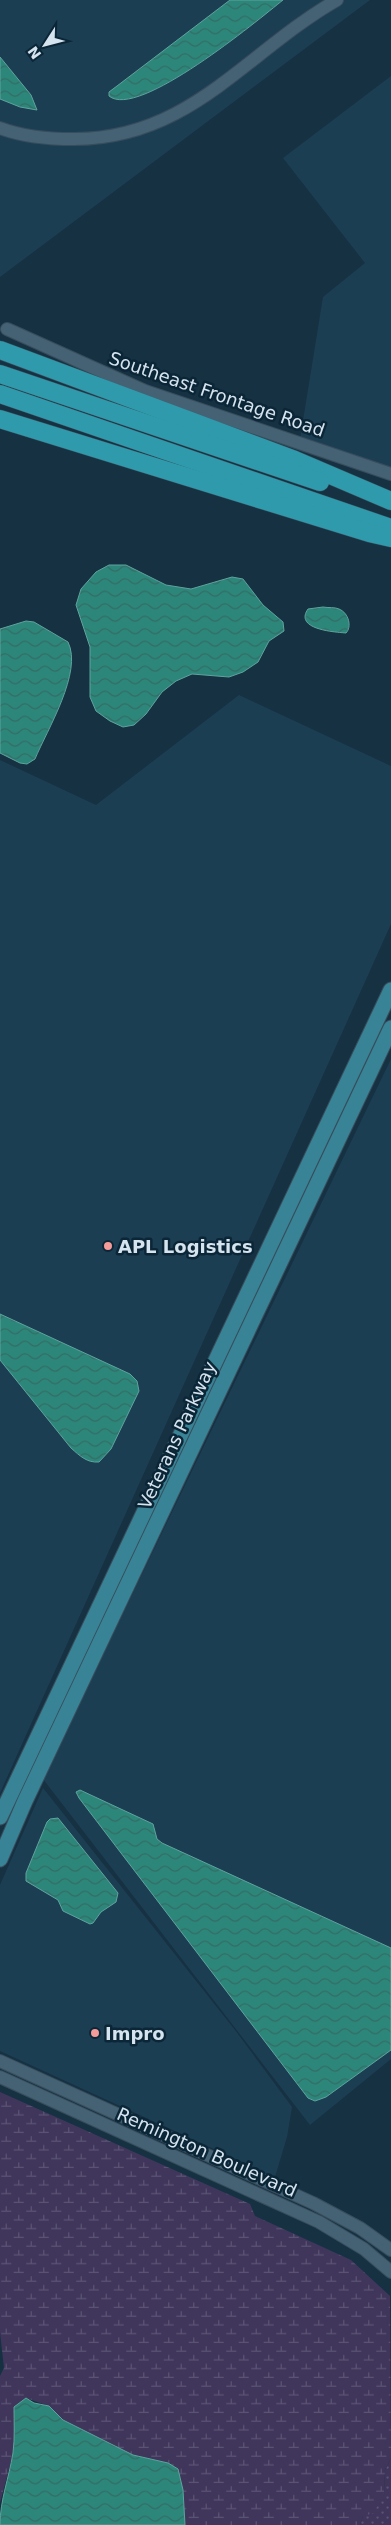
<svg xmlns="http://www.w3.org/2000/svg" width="391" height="2525" font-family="'DejaVu Sans',sans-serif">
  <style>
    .built { fill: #1c3e53 }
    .grass { fill: url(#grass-dots) }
    .wetland { fill: url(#wetland-marsh) }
    .water { fill: url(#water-waves); stroke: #5fa39d }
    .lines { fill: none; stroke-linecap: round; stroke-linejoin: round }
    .minor-casing { stroke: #374d5c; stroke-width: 14 }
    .major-casing { stroke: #374d5c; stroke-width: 17 }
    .highway-casing { stroke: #374d5c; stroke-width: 19 }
    .minor { stroke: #456174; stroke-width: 12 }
    .major { stroke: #388395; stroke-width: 15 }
    .highway { stroke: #2f9aab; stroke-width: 18 }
    .poi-dot { fill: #f59b9a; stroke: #0b2637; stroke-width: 2 }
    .labels { text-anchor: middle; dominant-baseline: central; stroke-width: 5; stroke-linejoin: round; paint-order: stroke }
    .street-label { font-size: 18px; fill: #d5e4ef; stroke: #0b2637 }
    .poi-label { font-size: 18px; font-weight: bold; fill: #d5e4ef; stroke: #0b2637; text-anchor: start }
  </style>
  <defs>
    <pattern id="grass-dots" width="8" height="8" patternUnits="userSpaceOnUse" patternTransform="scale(1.25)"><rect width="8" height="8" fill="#40365c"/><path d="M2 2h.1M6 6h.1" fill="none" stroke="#5b5374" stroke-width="1.8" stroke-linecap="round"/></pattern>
    <pattern id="wetland-marsh" width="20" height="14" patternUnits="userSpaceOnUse" patternTransform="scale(1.25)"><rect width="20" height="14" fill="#40365c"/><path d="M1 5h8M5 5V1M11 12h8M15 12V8" fill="none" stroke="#5b5374"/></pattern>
    <pattern id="water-waves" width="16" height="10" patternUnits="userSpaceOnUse" patternTransform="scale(1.25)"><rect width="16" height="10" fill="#2c877a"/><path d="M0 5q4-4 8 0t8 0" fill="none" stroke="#346c66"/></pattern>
  </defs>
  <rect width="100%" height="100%" fill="#163142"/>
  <g class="built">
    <path d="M0,0H370L0,277Z"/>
    <path d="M391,76V473L300,439L323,297L365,263L283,158Z"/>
    <path d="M239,695L391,766V924L0,1793V760L96,805Z"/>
    <path d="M391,1059V2059L310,2125L43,1779Z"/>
    <path d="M43,1788L235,2030L292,2107L287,2137L275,2177L0,2051V1885Z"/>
  </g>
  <path class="grass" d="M391,2458V2525H360L363,2516L384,2492L385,2470Z"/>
  <path class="wetland" d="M0,2092L250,2204L255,2216L351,2260L390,2296L391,2458L385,2470L384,2492L374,2513L363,2516L360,2525H185L183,2490L168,2463L133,2455L63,2420L49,2406L26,2398L14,2407L16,2428L13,2454L0,2503V2376L4,2368L0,2332Z"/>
  <g class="water">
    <path d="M230,0H283C258,20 138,120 109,96V92L117,86Z"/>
    <path d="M0,57L31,95L37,110L20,107L0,99Z"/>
    <path d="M109,565H126L166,585L191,589L232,577L243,579L263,605L283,622L284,631L269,641L258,662L243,672L229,677L192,674L176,681L162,692L146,714L134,725L123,727L110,721L96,711L90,697V647L76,605L81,589L96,572Z"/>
    <path d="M323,607C328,608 335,607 339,609C349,613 352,627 346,633C333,632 294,629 308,609Z"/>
    <path d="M26,621L34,622L68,642C83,672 47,730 35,759L27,764L20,763L0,753V629Z"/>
    <path d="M0,1314L130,1374L137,1381L139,1391L111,1449L99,1462C87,1463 80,1456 71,1448L0,1360Z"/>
    <path d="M80,1790L153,1824L157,1839L162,1843L391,1948V2050L326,2097L315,2101L308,2098L79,1798L76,1792Z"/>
    <path d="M58,1818L118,1893L116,1902L101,1912L93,1923L90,1924L63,1911L58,1900L26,1881V1873L47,1822L50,1819Z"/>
    <path d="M26,2398L34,2403L49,2406L63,2420L133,2455L168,2463L178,2469L183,2490L185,2525H0C0,2500 9,2478 13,2453C15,2437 14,2423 14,2407Z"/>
  </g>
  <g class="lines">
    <g class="minor-casing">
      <g id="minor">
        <path d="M0,128C24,137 49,139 74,139C190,139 246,52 337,0"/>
        <path d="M7,329L145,391L391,474"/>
        <path d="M0,2061L313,2203L360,2228L391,2250"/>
        <path d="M0,2077L319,2222L364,2249L391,2272"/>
      </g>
    </g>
    <g class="major-casing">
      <g id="major">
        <path d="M0,1817L391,990"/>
        <path d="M0,1859L25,1801L391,1028"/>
      </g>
    </g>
    <g class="highway-casing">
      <g id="highway">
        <path d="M0,350L295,460L391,501"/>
        <path d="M0,374L320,482"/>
        <path d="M0,394L391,528"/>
        <path d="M0,419L369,533L391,538"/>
      </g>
    </g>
    <use href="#minor" class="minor"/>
    <use href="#major" class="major"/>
    <use href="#highway" class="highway"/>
  </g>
  <g class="poi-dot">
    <circle cx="108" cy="1246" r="5"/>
    <circle cx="95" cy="2033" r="5"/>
  </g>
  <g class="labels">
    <g class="street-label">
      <text transform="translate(217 394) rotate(19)">Southeast Frontage Road</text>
      <text transform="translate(177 1435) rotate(-65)">Veterans Parkway</text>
      <text transform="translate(207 2152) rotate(24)">Remington Boulevard</text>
    </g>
    <g class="poi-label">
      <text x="118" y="1246">APL Logistics</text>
      <text x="105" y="2033">Impro</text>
    </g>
  </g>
  <g transform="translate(45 45) rotate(234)" stroke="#0b2637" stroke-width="4" paint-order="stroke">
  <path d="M0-4L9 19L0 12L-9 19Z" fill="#d5e4ef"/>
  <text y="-8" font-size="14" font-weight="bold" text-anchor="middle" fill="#d5e4ef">N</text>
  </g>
</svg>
